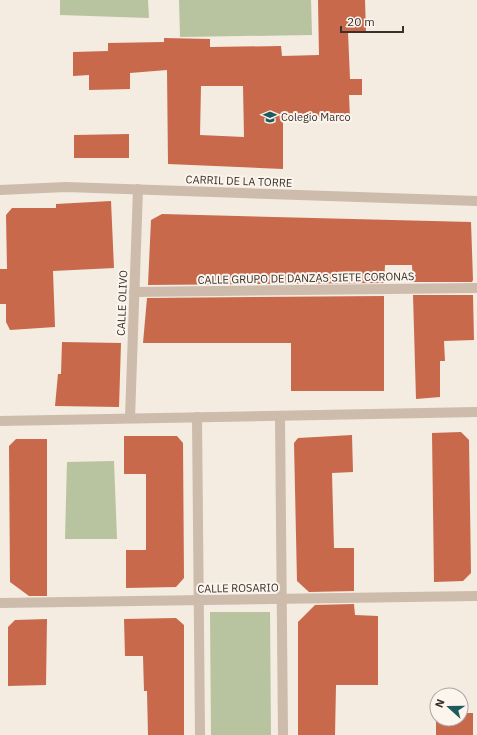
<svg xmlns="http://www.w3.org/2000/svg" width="477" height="735" font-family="'IBM Plex Sans',sans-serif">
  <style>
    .green { fill: #b8c4a0 }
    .building { fill: #c8694b; fill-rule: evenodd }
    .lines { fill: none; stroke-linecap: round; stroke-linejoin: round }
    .street { stroke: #cdbbac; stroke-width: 10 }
    .labels { text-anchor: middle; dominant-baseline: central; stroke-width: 4; stroke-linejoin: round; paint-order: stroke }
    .poi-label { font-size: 11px; fill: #3b302b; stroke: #fbf5ee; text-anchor: start }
    .street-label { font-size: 11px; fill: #3b302b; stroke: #fbf5ee }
  </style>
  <rect width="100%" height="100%" fill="#f4ebe1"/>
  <g class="green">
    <path d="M60,0H148L149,18L60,15Z"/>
    <path d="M179,0H311L312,35L180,37Z"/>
    <path d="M114,461L117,539H65L67,462Z"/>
    <path d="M210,612H270L271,735H211Z"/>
  </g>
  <g class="building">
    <path d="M318,0H365L366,32H348L350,79H362V95H349L350,118L283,119V169L168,164L167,70L130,73V89L89,90V75L73,76V52L108,51V43L164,42V38L210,39V47L281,46L282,56L319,55ZM201,86H243L244,137L200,135Z"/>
    <path d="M129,134V158H74V135Z"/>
    <path d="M111,201L114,268L53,271L55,327L10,330L6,322V304H0V269H7L6,215L12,208H56V204Z"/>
    <path d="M162,214L471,222L473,280L472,282H413L412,265H385L384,283L148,285L151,220Z"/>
    <path d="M413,295H473L474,340L444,341L445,361H440V397L416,399Z"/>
    <path d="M384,296V391H291V343H143L147,298Z"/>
    <path d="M62,342L121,343L119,407L55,406L58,374H61Z"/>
    <path d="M461,432L469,440L471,573L463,581L434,582L432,433Z"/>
    <path d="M352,435L353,472L332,473L334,548H354V591L309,592L297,581L294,443L298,438Z"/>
    <path d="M124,436H177L183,443L184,578L176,587L126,588V550H146V474H124Z"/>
    <path d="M16,439H47V596H29L10,582L9,446Z"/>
    <path d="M354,604L355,615L378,616V685H336L335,735H298V622L315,605Z"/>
    <path d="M176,618L184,625V735H148L147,691H144L143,656H125L124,619Z"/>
    <path d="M47,619L46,685L8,686V627L15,620Z"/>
    <path d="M436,713H437V719H461V713H473V735H436Z"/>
  </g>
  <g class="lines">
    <g class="street">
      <path d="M0,190L66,187L477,201"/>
      <path d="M134,292L477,288"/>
      <path d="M197,417L200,735"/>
      <path d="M280,417L283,735"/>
      <path d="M130,418L138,189"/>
      <path d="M0,421L477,412"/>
      <path d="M0,603L477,596"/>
    </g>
  </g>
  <defs>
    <g id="school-bare" transform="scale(1.08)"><path d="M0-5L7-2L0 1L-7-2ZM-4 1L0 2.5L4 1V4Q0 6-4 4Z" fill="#1f5a5e" stroke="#fbf5ee" stroke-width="2.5" paint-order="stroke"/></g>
  </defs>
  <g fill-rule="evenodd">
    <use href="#school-bare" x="270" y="117"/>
  </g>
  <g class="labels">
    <g class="poi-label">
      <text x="281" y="117">Colegio Marco</text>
    </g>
    <g class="street-label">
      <text transform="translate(239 181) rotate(2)">CARRIL DE LA TORRE</text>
      <text transform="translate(306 278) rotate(-1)">CALLE GRUPO DE DANZAS SIETE CORONAS</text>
      <text transform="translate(122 303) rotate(-88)">CALLE OLIVO</text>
      <text transform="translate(238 588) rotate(-1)">CALLE ROSARIO</text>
    </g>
  </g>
  <g transform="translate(449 707) rotate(291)"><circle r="19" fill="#fbf5ee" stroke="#aea6a0"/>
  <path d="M0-3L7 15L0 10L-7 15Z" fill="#1f5a5e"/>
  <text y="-6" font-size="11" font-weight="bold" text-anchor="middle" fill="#3b302b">N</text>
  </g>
  <path d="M341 26v6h62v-6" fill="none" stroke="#3b302b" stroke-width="2"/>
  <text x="347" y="26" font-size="12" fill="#3b302b" stroke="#fbf5ee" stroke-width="3" paint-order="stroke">20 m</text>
</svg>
